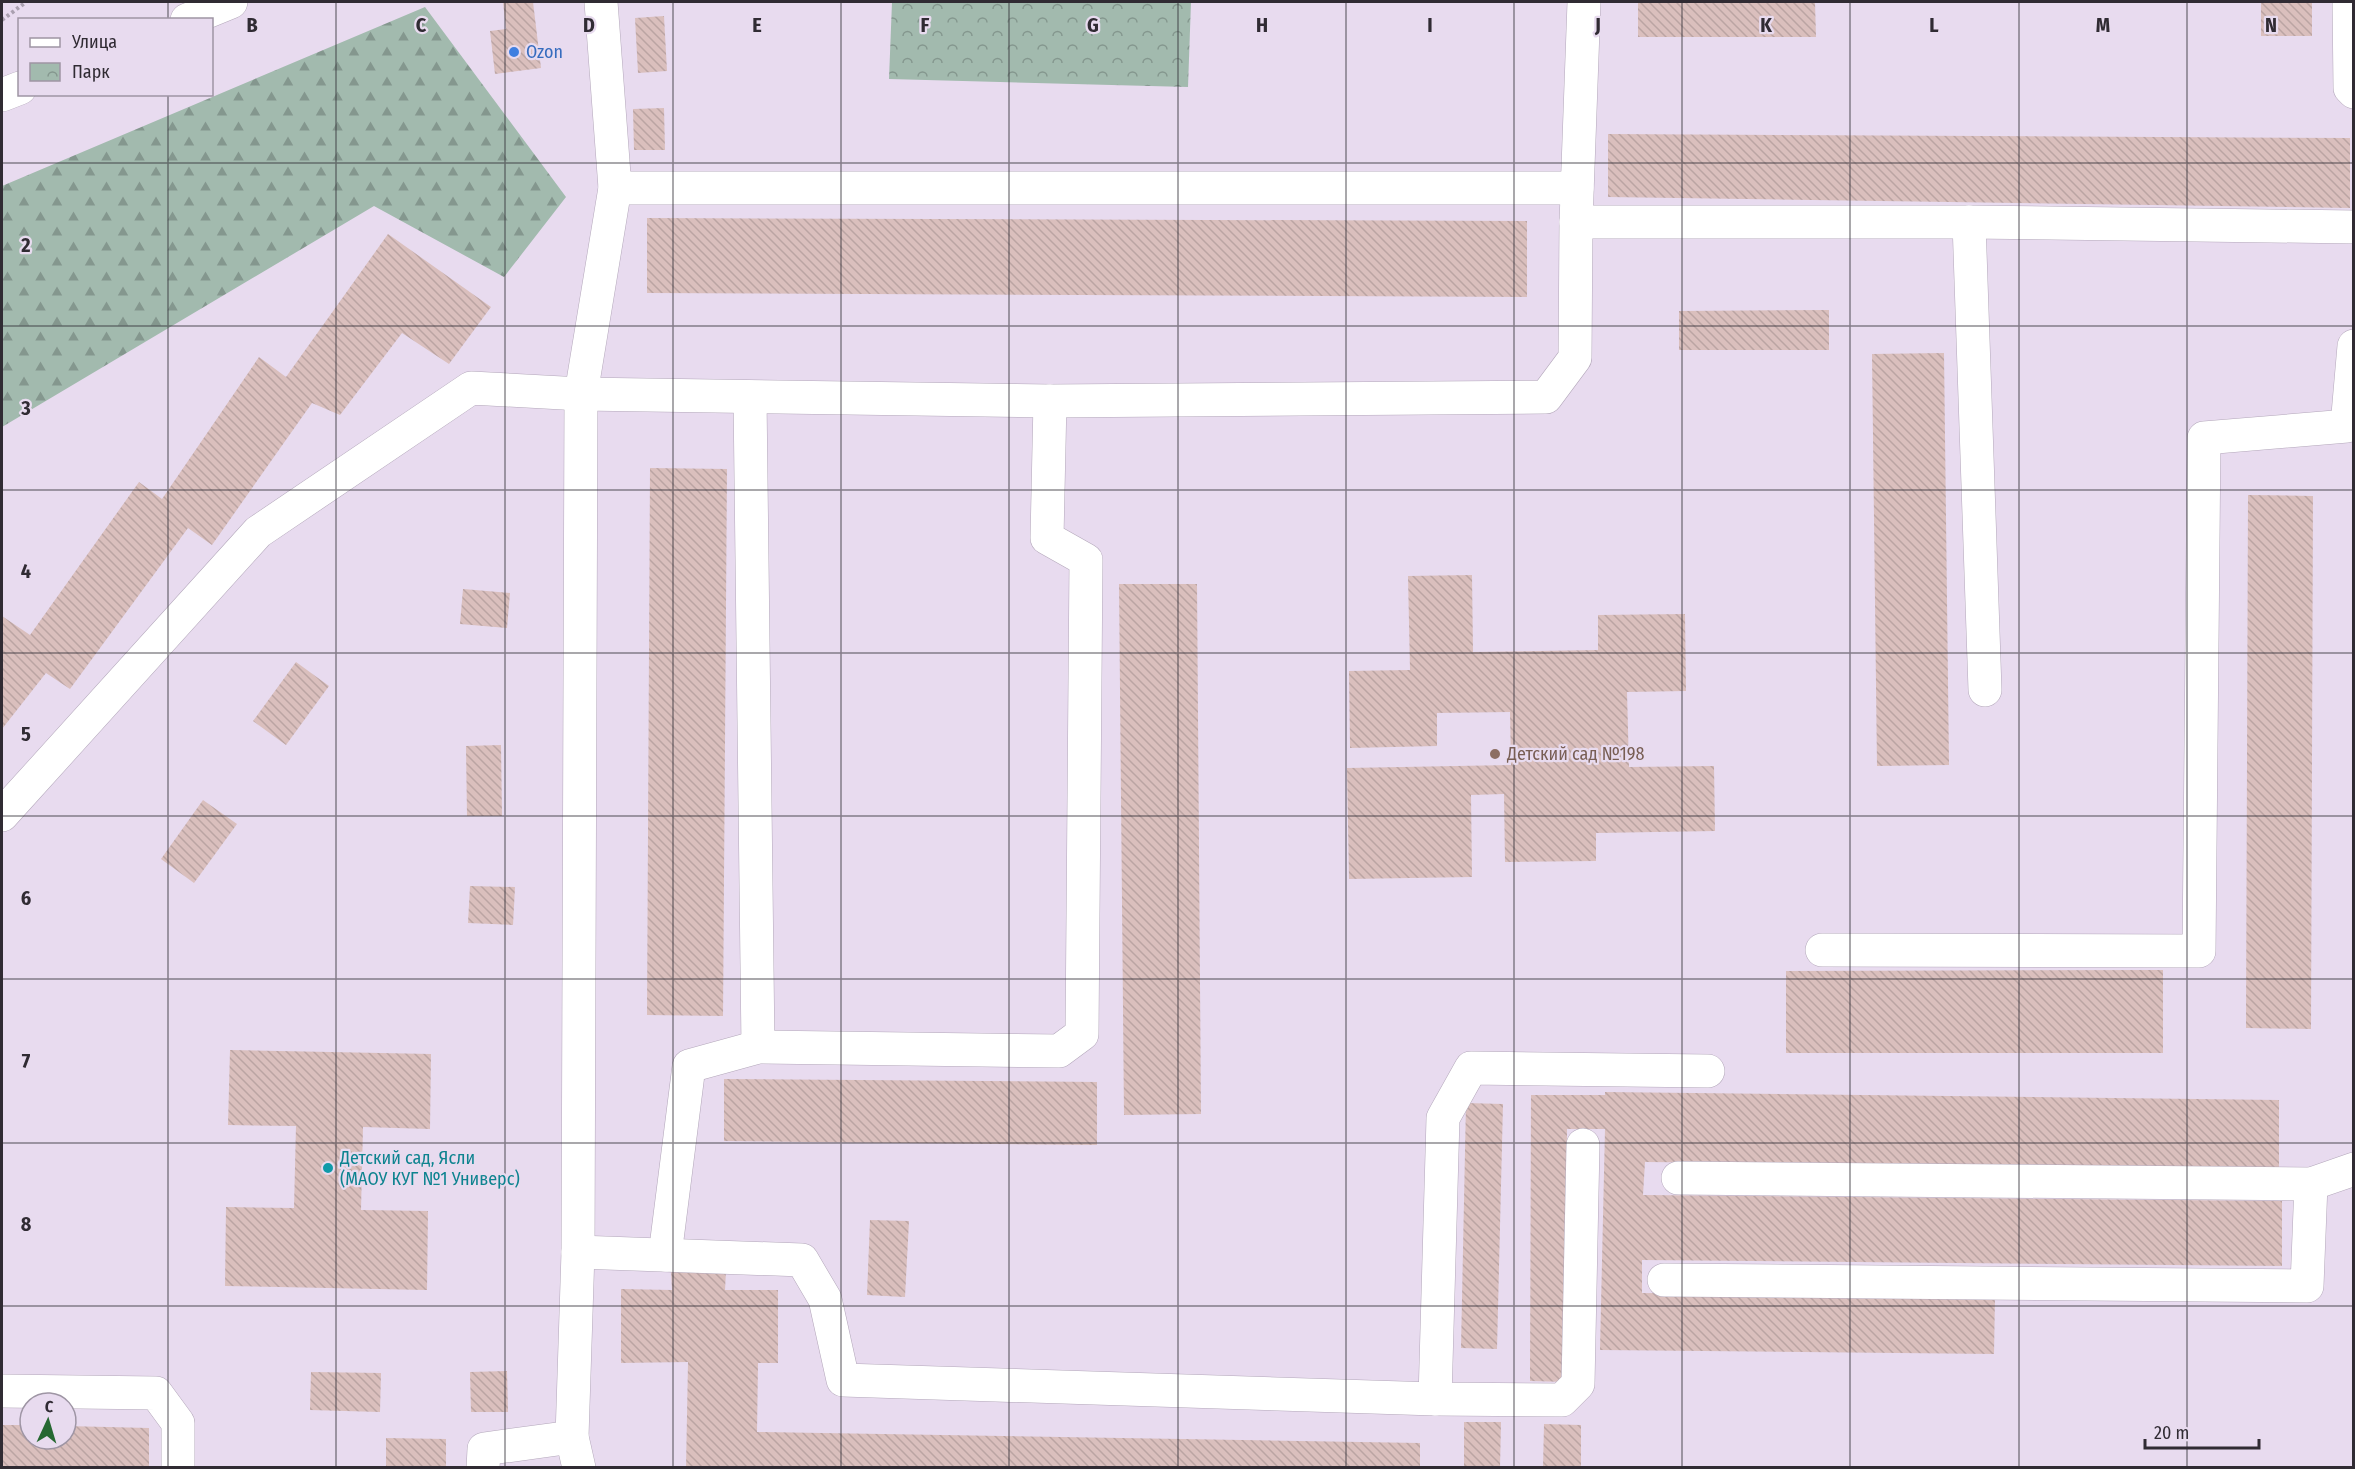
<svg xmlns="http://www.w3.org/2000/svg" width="2355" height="1469" font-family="'Fira Sans Condensed',sans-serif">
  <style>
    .forest { fill: url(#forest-firs) }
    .park { fill: url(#park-crowns) }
    .building { fill: url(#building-back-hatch) }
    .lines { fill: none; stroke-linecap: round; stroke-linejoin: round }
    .minor-casing { stroke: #b3a7ba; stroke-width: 34 }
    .path { stroke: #aaa0b0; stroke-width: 4; stroke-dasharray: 3 3; stroke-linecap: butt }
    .minor { stroke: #fff; stroke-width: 33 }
    .grid { fill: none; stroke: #302b33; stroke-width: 1.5; stroke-opacity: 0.55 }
    .shop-dot { fill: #3f7fe0; stroke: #e8dbef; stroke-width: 2 }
    .education-dot { fill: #8d6e63; stroke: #e8dbef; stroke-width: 2 }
    .culture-dot { fill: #0f9aa8; stroke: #e8dbef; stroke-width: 2 }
    .labels { text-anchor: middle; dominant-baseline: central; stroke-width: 4.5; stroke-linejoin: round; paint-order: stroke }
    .shop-label { font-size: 18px; fill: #366cbe; stroke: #e8dbef; text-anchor: start }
    .education-label { font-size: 18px; fill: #785e54; stroke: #e8dbef; text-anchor: start }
    .culture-label { font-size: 18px; fill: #0d838f; stroke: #e8dbef; text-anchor: start }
    .grid-label { font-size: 20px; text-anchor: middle; font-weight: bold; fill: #302b33; stroke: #e8dbef; stroke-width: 4.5; stroke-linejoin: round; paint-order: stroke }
  </style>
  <defs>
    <pattern id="forest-firs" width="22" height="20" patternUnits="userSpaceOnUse" patternTransform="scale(1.5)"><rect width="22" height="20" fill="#a2baae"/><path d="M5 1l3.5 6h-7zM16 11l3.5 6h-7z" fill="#84978e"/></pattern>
    <pattern id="park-crowns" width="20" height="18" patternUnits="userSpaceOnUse" patternTransform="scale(1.5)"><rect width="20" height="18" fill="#a2baae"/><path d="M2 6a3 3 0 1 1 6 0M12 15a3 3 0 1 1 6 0" fill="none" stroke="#84978e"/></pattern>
    <pattern id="building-back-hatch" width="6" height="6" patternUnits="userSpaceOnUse" patternTransform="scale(1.5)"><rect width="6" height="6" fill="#dabfbd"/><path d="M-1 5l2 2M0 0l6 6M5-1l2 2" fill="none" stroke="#bba4a3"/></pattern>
  </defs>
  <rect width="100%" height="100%" fill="#e8dbef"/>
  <path class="forest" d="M425,7L566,197L504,277L374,206L2,427V186Z"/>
  <path class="park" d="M892,2H1191L1188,87L889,79Z"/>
  <g class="building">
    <path d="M503,2H533L541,68L495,74L490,31L506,29Z"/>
    <path d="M1638,2H1815L1816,37H1638Z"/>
    <rect x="2261" y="2" width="51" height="34"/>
    <path d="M664,16L667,71L638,73L635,18Z"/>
    <path d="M664,108L665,150H634L633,109Z"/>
    <path d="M1608,134L2350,138V208L1608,197Z"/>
    <path d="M647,218L1527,221V297L647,293Z"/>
    <path d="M388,234L491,307L449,364L402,333L340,415L312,403L212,545L188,528L70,689L46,673L2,729V616L30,635L139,482L162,499L259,357L286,377Z"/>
    <path d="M1829,310V350H1679V311Z"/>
    <path d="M1944,353L1949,765L1877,766L1872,354Z"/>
    <path d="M650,468L727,469L723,1016L647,1015Z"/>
    <path d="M2248,495L2313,496L2311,1029L2246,1028Z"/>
    <path d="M1472,575L1473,652L1598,650V615L1685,614L1686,691L1627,692L1629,767L1714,766L1715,831L1596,833V861L1505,862L1504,794L1471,795L1472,877L1349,879L1347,768L1511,765L1510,712L1437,713V746L1350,748L1349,671L1410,670L1408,576Z"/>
    <path d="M1119,584H1197L1201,1114L1124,1115Z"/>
    <path d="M463,589L510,593L507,628L460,624Z"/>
    <path d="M296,662L329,686L286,745L253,721Z"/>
    <path d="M501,745L502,816H467L466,746Z"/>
    <path d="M203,800L237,824L194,883L161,859Z"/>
    <path d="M470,886L515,887L513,925L468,923Z"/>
    <path d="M2163,970V1053H1786V971Z"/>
    <path d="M230,1050L431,1054L430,1129L363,1127L361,1210L428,1211L427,1290L225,1286L226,1207L294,1208L296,1126L228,1125Z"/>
    <path d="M724,1079L1097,1082V1145L724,1141Z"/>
    <path d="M1605,1092L2279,1100V1168L1645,1162L1643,1195L2282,1201V1266L1642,1260V1293L1995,1297L1994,1354L1600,1350L1605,1129H1567L1566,1382L1530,1381L1531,1095H1605Z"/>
    <path d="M1466,1103L1503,1104L1497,1349L1461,1348Z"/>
    <path d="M870,1220L909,1221L905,1297L867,1295Z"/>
    <path d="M671,1271H726L725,1290H778V1363H758L757,1432L1420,1443V1468H686L688,1362L621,1363V1289L672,1290Z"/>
    <path d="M507,1371L508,1412H471L470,1372Z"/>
    <path d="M311,1372L381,1373L380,1412L310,1410Z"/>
    <path d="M1464,1422H1501L1500,1468H1464Z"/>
    <path d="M1544,1424L1581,1425V1468H1543Z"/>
    <path d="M2,1425H30V1439H66V1426L149,1428V1468H2Z"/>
    <path d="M386,1438L446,1439V1468H386Z"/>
  </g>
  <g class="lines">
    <g class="minor-casing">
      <g id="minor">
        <path d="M2349,2L2350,88L2354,92"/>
        <path d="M187,20L231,2"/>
        <path d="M2,95L20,88"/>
        <path d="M615,188H1577"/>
        <path d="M1576,222H1969L2354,227"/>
        <path d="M1969,222L1985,690"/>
        <path d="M750,397L758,1047"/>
        <path d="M2,815L258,532L471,388L581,394L1050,401L1546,397L1575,358L1576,222L1584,2"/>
        <path d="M1822,950L2199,951L2204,438L2347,426L2354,346"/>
        <path d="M1678,1178L2311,1184L2354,1169"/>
        <path d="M578,1252L802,1260L825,1299L843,1380L1435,1399L1562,1400L1578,1384L1583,1145"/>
        <path d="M665,1255L689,1066L758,1047L1059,1051L1082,1034L1086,560L1047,538L1050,401"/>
        <path d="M1664,1280L2307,1286L2311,1184"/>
        <path d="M2,1391L156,1393L178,1423V1468"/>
        <path d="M1435,1399L1443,1118L1471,1068L1708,1071"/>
        <path d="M483,1468L484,1449L572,1437"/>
        <path d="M579,1468L572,1437L578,1252L581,394L615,188L601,2"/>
      </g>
    </g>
    <path class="path" d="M2,20L26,2"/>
    <use href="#minor" class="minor"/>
  </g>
  <path class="grid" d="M168,2V20M336,2V1468M505,2V1468M673,2V1468M841,2V1468M1009,2V1468M1178,2V1468M1346,2V1468M1514,2V1468M1682,2V1468M1850,2V1468M2019,2V1468M2187,2V1468M168,94V1468M2,163H2354M2,326H2354M2,490H2354M2,653H2354M2,816H2354M2,979H2354M2,1143H2354M2,1306H2354"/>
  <circle class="shop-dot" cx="514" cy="52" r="6"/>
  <circle class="education-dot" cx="1495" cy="754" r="6"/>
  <circle class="culture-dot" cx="328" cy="1168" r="6"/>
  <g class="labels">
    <g class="shop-label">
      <text x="526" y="52">Ozon</text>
    </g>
    <g class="education-label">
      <text x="1507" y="754">Детский сад №198</text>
    </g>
    <g class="culture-label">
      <text x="340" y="1158">Детский сад, Ясли<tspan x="340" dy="21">(МАОУ КУГ №1 Универс)</tspan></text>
    </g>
  </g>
  <g class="grid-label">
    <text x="252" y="32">B</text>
    <text x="421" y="32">C</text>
    <text x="589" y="32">D</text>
    <text x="757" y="32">E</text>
    <text x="925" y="32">F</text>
    <text x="1093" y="32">G</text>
    <text x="1262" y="32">H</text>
    <text x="1430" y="32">I</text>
    <text x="1598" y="32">J</text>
    <text x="1766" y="32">K</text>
    <text x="1934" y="32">L</text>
    <text x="2103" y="32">M</text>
    <text x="2271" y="32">N</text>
    <text x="26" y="252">2</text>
    <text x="26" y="415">3</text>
    <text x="26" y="578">4</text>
    <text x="26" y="741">5</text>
    <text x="26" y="905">6</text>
    <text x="26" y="1068">7</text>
    <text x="26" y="1231">8</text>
  </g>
  <rect width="2355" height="1469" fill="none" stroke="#302b33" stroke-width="6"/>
  <rect x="18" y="18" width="195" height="78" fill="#e8dbef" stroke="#9e95a4" stroke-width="1.5"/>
  <rect x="30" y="38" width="30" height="9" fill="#ffffff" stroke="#9e95a4" stroke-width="1.5"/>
  <text x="72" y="48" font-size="18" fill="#302b33">Улица</text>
  <rect x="30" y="63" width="30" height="18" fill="url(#park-crowns)" stroke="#9e95a4" stroke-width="1.5"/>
  <text x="72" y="78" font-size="18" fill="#302b33">Парк</text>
  <g transform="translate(48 1421) rotate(4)"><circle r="28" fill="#e8dbef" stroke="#9e95a4" stroke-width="1.5"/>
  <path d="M0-4.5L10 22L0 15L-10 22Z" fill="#266832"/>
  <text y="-9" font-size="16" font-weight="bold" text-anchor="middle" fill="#302b33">С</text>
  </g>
  <path d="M2145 1439v9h114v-9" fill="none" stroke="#302b33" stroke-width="3"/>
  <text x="2154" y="1439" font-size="18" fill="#302b33" stroke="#e8dbef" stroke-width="4.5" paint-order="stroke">20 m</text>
</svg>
